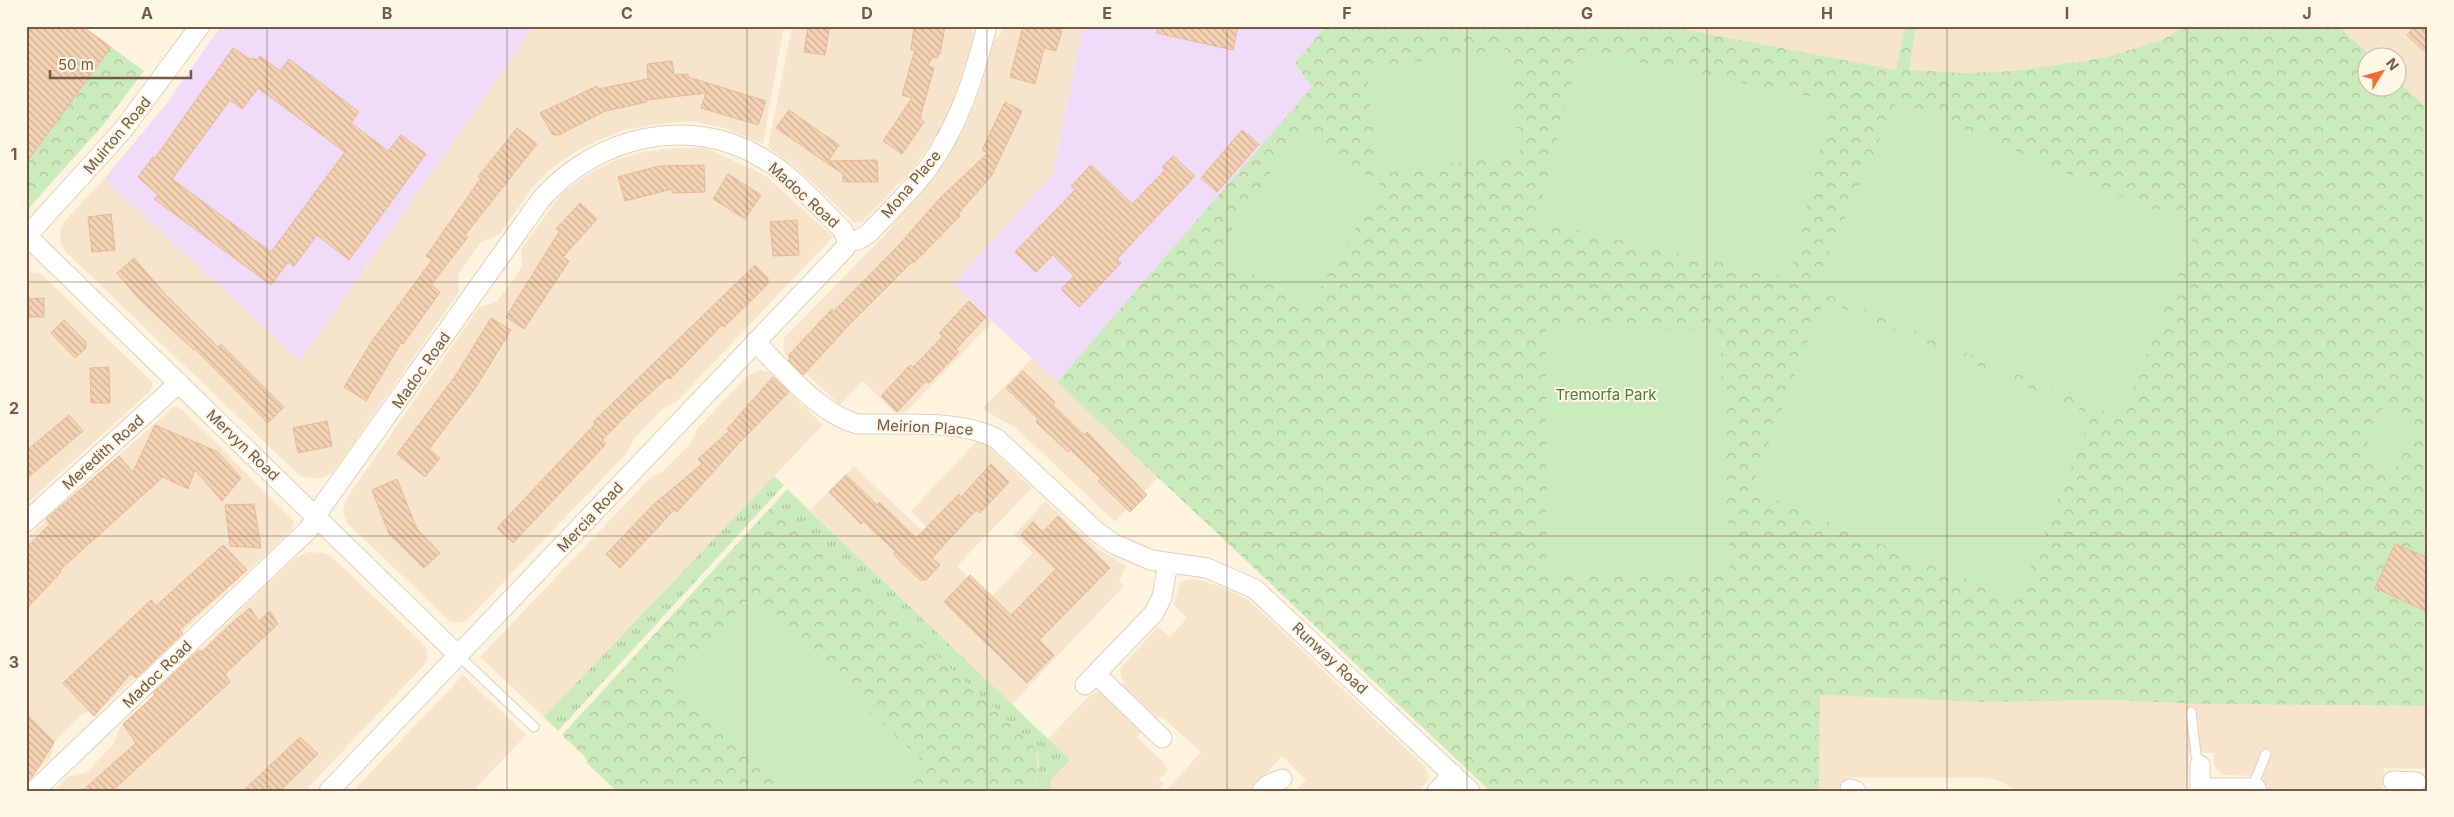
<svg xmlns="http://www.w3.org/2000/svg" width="2454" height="817" font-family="Inter,sans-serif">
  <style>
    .residential { fill: #f6e5cc }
    .education { fill: #f0dbf9 }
    .grass { fill: url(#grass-tufts) }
    .park { fill: url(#park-crowns) }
    .pitch { fill: #ccebbc }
    .building { fill: url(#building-back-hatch); stroke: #e8b993; fill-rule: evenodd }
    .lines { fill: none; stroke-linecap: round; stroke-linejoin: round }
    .service-casing { stroke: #e2cfba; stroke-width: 11 }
    .minor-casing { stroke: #e2cfba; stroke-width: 21 }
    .service { stroke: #fff; stroke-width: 9 }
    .minor { stroke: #fff; stroke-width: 19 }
    .grid { fill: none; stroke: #755945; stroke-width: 1; stroke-opacity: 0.55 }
    .labels { text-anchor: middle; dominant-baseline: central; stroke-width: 4; stroke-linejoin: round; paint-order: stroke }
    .street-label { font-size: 15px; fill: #755945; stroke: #fff7e6 }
    .park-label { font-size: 15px; fill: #4b7c3c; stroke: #fff7e6 }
    .neatline { fill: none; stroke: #755945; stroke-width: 2 }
    .grid-label { font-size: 16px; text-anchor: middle; font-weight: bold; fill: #755945 }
  </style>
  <defs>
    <pattern id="grass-tufts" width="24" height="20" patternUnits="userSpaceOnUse" patternTransform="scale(1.25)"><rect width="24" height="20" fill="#ccebbc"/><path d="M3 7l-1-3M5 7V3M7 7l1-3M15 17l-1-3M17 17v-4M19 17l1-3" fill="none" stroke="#aac19b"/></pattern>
    <pattern id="park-crowns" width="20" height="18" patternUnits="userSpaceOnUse" patternTransform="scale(1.25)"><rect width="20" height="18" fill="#ccebbc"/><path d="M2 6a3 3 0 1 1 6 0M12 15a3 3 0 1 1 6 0" fill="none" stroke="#aac19b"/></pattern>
    <pattern id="building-back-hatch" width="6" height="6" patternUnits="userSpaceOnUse" patternTransform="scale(1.25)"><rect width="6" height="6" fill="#f5d2b4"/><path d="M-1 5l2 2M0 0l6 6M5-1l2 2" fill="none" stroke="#cbad94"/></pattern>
  </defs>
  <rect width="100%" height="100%" fill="#fef3de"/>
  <g class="residential">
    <path d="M534,26H784L763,144L725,128L690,121L651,125L624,130L599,140L575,152L552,168L532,188L499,235L481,242L458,275L459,292L338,465L332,473L320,479L300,476L66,252L61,243L60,232L64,222L104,179L300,361Z"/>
    <path d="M792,26H970L974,36L954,100L942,127L912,170L861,223L854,222L798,169L768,147Z"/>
    <path d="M1006,26H1083L1053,174L954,284L992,322L906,412L895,413L863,381L840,405L786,355L783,346L784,338L882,238L944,163L965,126L981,89L994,41Z"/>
    <path d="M1668,26H1905L1896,70Z"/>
    <path d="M1916,26H2185L2162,40L2103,58L2013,71L1967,73L1908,71Z"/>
    <path d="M2338,26H2428V109L2397,80L2396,58L2372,57Z"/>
    <path d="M675,148H706L766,176L833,237L676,402L661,410L635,438L625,455L468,619L460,623L451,622L347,523L343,510L347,498L479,307L497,302L522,267L521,249L562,193L587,175L614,161L643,152Z"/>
    <path d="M26,272L40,273L153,383L150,391L26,504Z"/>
    <path d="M1032,358L1158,477L1115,522L1016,428L982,409Z"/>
    <path d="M760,370L769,372L823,425L544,717L480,657L651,477L661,473L691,443L697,429L747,376Z"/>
    <path d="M173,407H178L185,412L293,520L294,524L290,531L103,707L84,713L56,740L50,758L26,781V539Z"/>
    <path d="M976,442L988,446L1032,488L957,566L990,598L1033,553L1014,535L1045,501L1097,548L1126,566L1119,581L1124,586L1011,705L810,510L854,466L932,540L936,537L911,511Z"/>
    <path d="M308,552L324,553L332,557L419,640L426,647L428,657L424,665L305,791H54L69,776L87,772L113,745L120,727L295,558Z"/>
    <path d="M1189,579L1200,580L1224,588L1245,598L1258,609L1424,766L1429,776L1427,782L1418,791H1296L1306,780L1282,756L1250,791H1166L1201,752L1161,716L1158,719L1124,687L1120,671L1122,666L1158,627L1170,637L1187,618L1174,605L1180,583Z"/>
    <path d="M463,675L526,735L473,791H353Z"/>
    <path d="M1098,692L1109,697L1144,729L1137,737L1162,761L1168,770L1159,779L1164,784L1157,791H1051L1048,739L1089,696Z"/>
    <path d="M1820,695L1981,702L2106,700L2201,704L2428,706V769L2384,768L2382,791H2265L2263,776L2224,775L2218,772L2214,765V753L2189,752L2187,791H2016L2002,782L1988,778H1847V791H1819Z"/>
  </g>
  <g class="education">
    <path d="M221,26H534L300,361L104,179L167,103Z"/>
    <path d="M1083,26H1326L1295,63L1313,87L1057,382L953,284L1053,174Z"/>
  </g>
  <g class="grass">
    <path d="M774,476L784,485L558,731L544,717Z"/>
    <path d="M787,489L1070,760L1051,779V791H1034L1039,764L1037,754L772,506Z"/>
  </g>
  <g class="park">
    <path d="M1326,26H1668L1896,70L1905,26H1916L1909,70L1967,73L2013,71L2103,58L2162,40L2185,26H2338L2372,57L2366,58V88H2396L2397,80L2428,109V706L2201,704L2106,700L1981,702L1820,695L1819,791H1490L1057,382L1312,87L1295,63Z"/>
    <path d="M111,47L144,71L103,125L26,211V163Z"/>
    <path d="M772,506L1029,739C1041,756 1038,771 1034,791H616L587,763L586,758L562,735Z"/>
  </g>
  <g class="pitch">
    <path d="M1507,49L1520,153L1377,175L1367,69Z"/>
    <path d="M1580,50L1832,101L1790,278L1536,221Z"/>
    <path d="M1897,101L2197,228L2121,418L1813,288Z"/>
    <path d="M1298,132L1381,185L1308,309L1218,251Z"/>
    <path d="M1824,300L2092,415L2017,601L1751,489Z"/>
    <path d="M1546,329L1720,330L1730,575H1547Z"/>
    <path d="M2389,408L2405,413L2416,425L2398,466C2385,472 2372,464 2363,454L2382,409Z"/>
    <path d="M748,599L928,766L906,791H787L671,683Z"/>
  </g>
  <g class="building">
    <path d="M26,26H82L111,47L26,163Z"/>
    <path d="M808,26H830L825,55L804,52Z"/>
    <path d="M914,26H945L940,54H938L937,58L932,57L928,66L934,68L920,118L924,122L902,154L883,141L912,98L902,95L915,50H911Z"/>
    <path d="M1023,26H1048L1062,30L1056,51L1044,48L1035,84L1010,77Z"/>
    <path d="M1157,26H1238L1233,50L1157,33Z"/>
    <path d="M2415,26H2428V55L2407,35Z"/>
    <path d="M233,48L251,60L253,58L257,60L260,56L280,71L289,59L359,112L351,123L388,151L401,135L426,154L349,260L317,235L294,266L288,262L271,285L154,199L158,195L138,177L153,157L155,158ZM258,88L345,152L271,252L172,179L230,100L242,109Z"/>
    <path d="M672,61L674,75L688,74V77L766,101L758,125L701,108L706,93L646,100L647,102L605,111L559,135H553L540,113L597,86L598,89L648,79L647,64Z"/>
    <path d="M1005,102L1022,111L992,175L958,214L960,216L914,263L913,261L849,325L803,375L788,360L790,358L788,356L832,309L834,311L897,247L941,197L988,153L982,150Z"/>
    <path d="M789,110L839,145L828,161L877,160L878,182H843V174L776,128Z"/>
    <path d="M517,128L537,144L465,235L468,237L431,285L440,292L403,344L401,343L366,401L344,387L372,341L432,260L426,256L481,178L478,177Z"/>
    <path d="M1242,130L1259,144L1217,192L1201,178Z"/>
    <path d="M1173,156L1195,176L1117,259L1121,263L1079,307L1061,289L1074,276L1053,255L1036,272L1015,252L1075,190L1071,186L1091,165L1132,204L1165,170L1162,167Z"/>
    <path d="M704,165L705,192L672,193V189L625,201L618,177L659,166Z"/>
    <path d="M728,174L761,195L745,219L713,199Z"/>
    <path d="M580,203L597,219L563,257L569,261L524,329L506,317L559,232L556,229Z"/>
    <path d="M111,214L115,250L92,252L88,217Z"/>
    <path d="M797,220L799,255L773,256L770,222Z"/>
    <path d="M134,258L166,295L218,347L221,344L284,407L268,423L195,349L194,350L139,299L117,273Z"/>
    <path d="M755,265L768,278V284L724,327L722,325L670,379L668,377L637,405L602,440L606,444L513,543L497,528L595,424L593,422Z"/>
    <path d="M44,298V317H26V299Z"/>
    <path d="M969,301L986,317L956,349L959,352L929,383L926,381L897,412L881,396L910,365L913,367L943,336L939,333Z"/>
    <path d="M491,318L511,330L476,387L429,449L440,458L425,477L397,454L456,375Z"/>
    <path d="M64,320L86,342V348L75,358L51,333Z"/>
    <path d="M109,367L110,403H91L90,368Z"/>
    <path d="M1023,371L1055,402L1053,405L1084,435L1087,432L1147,495L1130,512L1098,481L1101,479L1070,449L1068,452L1036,422L1038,419L1006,388Z"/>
    <path d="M773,377L789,392L740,442L677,512L674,510L620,568L606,554L654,504L702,464L698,459L729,431L727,429Z"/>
    <path d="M69,415L83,431L26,479V451Z"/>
    <path d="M327,421L332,446L298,453L293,428Z"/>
    <path d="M155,425L218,452L241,478L222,501L195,470L188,489L163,477L60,570L61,572L26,609V548L50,524L46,519L119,456L133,472Z"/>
    <path d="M991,464L1009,482L980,513L976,510L932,558L940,565L926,580H920L893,554L896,552L863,521L861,524L829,492L846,475L877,505L879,502L916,538L959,494L961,497Z"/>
    <path d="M397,479L417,529L440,553L424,568L389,534L372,490Z"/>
    <path d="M254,504L261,548L230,546L225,505Z"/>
    <path d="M1058,516L1110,568L1039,640L1054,655L1027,683L944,602L970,575L1011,615L1056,569L1021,535L1033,522L1043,532Z"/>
    <path d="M2395,544L2428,558V612L2375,588Z"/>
    <path d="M223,545L247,570L179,630L183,633L136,678L131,673L94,716L63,683L151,600L156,606Z"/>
    <path d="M250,608L259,621L270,611L278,624L225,674L230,682L112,791H82L136,743L123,724L155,695L153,693L199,650L202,652L233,622Z"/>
    <path d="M26,713L54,742L33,776L26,783Z"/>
    <path d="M300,737L318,754L280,791H243Z"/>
  </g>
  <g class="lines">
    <g class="service-casing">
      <g id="service">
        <path d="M458,655L534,727"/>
        <path d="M2191,712L2196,755L2200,765"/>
        <path d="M2252,788L2266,754"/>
      </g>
    </g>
    <g class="minor-casing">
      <g id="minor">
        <path d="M27,236L458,655"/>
        <path d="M26,237L122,131L200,26"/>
        <path d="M848,241L858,240L869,233C889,212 911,191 928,168C959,125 974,77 987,26"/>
        <path d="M755,342C783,369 820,415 858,424C899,425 962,419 997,439L1097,532L1114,544L1151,560L1207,568L1255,589L1470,791"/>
        <path d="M26,522L179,383"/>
        <path d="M1096,674L1162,738"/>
        <path d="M1085,685L1154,613L1162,597L1168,563"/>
        <path d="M2393,781L2416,782"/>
        <path d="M2200,788V765"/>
        <path d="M1850,789L1856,791"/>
        <path d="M34,791L309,529L323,505L542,198C598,136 689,114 762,158C792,175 817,205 842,229L848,241"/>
        <path d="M329,791L830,264L845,248L848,241"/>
        <path d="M1262,791L1268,785L1282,779"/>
        <path d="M1437,791L1453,774"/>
        <path d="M2200,791V788H2256"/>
      </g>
    </g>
    <use href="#service" class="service"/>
    <use href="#minor" class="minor"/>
  </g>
  <path class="grid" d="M267,26V791M507,26V791M747,26V791M987,26V791M1227,26V791M1467,26V791M1707,26V791M1947,26V791M2187,26V791M26,282H2428M26,536H2428"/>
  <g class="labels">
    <g class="street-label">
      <text transform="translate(117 135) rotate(-50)">Muirton Road</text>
      <text transform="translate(911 184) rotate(-50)">Mona Place</text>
      <text transform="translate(804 195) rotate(42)">Madoc Road</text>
      <text transform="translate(421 370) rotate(-55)">Madoc Road</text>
      <text transform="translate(925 427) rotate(3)">Meirion Place</text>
      <text transform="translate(243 445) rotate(44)">Mervyn Road</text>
      <text transform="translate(103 452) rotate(-42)">Meredith Road</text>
      <text transform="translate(590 517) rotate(-47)">Mercia Road</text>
      <text transform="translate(1330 658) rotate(43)">Runway Road</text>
      <text transform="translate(157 674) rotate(-44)">Madoc Road</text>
    </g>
    <g class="park-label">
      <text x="1606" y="394">Tremorfa Park</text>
    </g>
  </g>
  <rect width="2454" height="817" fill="none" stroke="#fff7e6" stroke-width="55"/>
  <g transform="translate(2382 72) rotate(53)"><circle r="24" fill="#fff7e6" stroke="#c8b8a6"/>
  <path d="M0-4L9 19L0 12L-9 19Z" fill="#f16e3a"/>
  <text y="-8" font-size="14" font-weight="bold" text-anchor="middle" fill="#755945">N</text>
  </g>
  <path d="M50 70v8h141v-8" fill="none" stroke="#755945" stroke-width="2.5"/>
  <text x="58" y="70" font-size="15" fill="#755945" stroke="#fff7e6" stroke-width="4" paint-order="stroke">50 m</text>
  <rect x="28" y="28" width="2398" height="762" class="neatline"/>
  <g class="grid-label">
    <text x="147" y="19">A</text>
    <text x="387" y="19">B</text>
    <text x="627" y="19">C</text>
    <text x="867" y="19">D</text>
    <text x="1107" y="19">E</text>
    <text x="1347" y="19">F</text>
    <text x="1587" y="19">G</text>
    <text x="1827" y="19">H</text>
    <text x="2067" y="19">I</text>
    <text x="2307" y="19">J</text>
    <text x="14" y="160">1</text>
    <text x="14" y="414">2</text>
    <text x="14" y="668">3</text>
  </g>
</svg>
